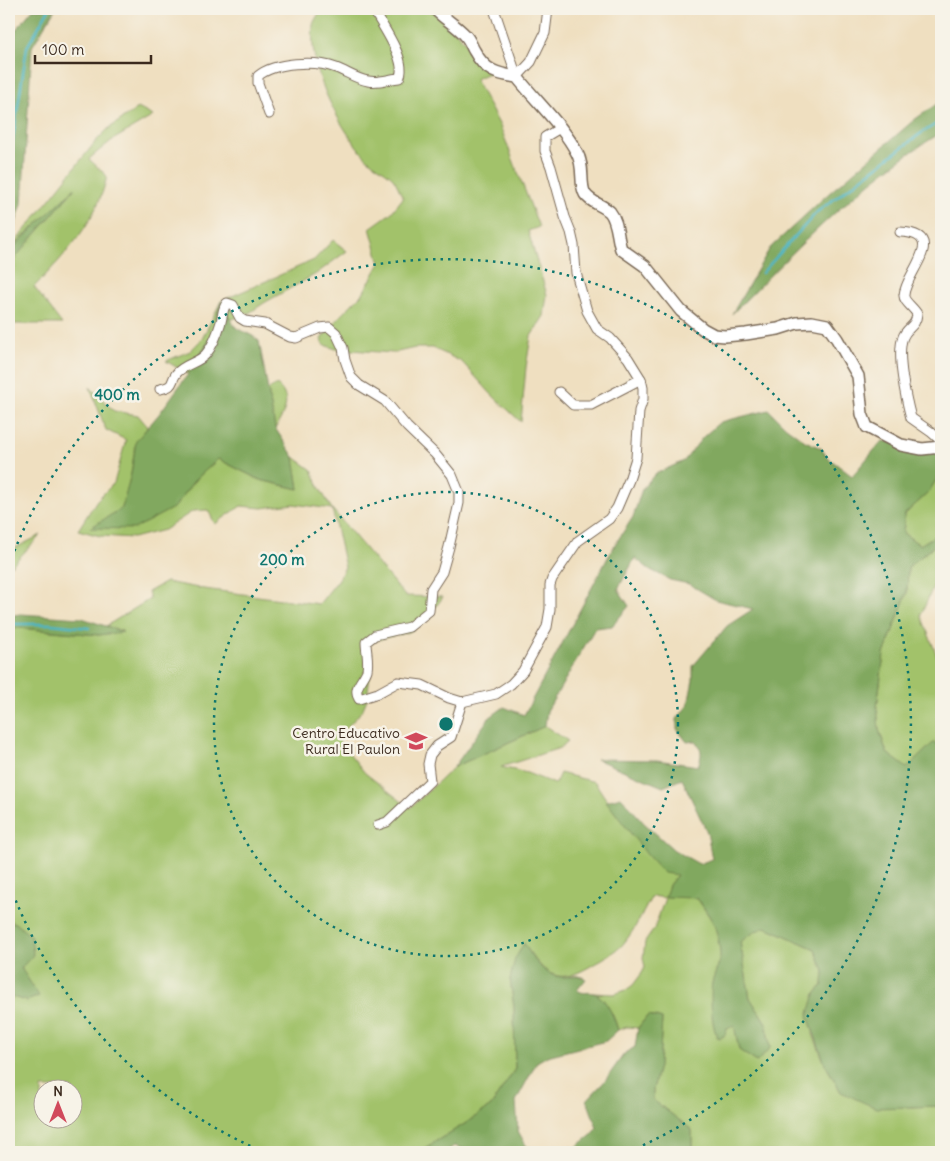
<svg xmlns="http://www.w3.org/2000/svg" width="950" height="1161" font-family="Delius,sans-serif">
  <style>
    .green { fill: #a2c26b; stroke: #6e7644; fill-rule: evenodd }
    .forest { fill: #81a85f; stroke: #5e693e }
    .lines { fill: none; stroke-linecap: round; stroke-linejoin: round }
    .stream { stroke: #49b5c5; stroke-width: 2.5 }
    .minor-casing { stroke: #7a6957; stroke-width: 11 }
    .tertiary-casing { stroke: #7a6957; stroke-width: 14 }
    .minor { stroke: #fff; stroke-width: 9 }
    .tertiary { stroke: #fff; stroke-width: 11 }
    .ring { fill: none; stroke: #0f766e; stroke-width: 2.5; stroke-dasharray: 2.5 5 }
    .labels { text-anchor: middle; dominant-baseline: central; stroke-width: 5; stroke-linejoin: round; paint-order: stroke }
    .poi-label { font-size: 14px; fill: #3b2a1e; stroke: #f7f3e8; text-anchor: end }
    .centre { fill: #0f766e; stroke: #f7f3e8; stroke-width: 2.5 }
    .ring-label { font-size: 15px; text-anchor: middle; font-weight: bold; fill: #0f766e; stroke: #f7f3e8; stroke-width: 5; stroke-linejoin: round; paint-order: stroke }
  </style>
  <rect width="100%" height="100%" fill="#f7f3e8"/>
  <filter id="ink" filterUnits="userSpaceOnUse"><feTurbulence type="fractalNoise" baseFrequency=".02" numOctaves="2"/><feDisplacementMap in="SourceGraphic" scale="10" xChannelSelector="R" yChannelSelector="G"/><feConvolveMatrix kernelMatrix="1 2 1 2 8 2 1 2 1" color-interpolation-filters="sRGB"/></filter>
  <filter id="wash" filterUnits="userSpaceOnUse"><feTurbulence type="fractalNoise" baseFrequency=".0096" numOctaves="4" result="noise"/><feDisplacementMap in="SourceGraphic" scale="20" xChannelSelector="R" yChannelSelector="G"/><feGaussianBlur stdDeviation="1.12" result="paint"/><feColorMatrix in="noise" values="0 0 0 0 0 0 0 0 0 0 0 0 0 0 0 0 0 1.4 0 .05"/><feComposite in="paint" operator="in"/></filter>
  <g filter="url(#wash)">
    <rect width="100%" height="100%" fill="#efdfc0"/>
    <g class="green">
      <path d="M322,9H436L491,72L477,78L476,81L500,126L539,227L528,231L547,295L544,316L531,336L526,367L521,422L493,396L462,362L433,348H415L393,353L336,349L324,345L321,339L338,318L363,293L380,263L370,228L391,213L403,198C400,192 397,183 393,178C384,169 371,164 363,154C336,122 308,68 313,25C314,20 319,14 322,9Z"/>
      <path d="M138,108L153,116L111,141L89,159L107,176C97,222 65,255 34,287L62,324H9V265L71,193L9,250L96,141L108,129Z"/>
      <path d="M333,240L347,251L316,274L264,303L249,313L230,320L221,302L212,335L188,374L166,361L190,351L202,339L221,301L314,260Z"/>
      <path d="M277,385C293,399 284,413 275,429L268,390Z"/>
      <path d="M90,387L114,411L138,415L148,427L136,442L131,474L122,508L91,528L175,507L193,482L218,459L260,480L299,489L294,457L312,470L319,487L332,509L405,596L443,597C435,608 421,626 409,632C395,637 380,636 368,646L372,658L367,699L362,711L337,738L365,773L410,808L454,767L545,726L568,741L560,748L501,767L527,773L555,784L560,773L595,782C616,818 648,846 677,875L669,885L697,898L715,925L721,956L712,984L719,1039L725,1035L727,1029L735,1025L739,1050L757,1062L770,1048L766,1023L750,998L740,942L753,931L766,927L815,949L824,971L823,985L815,994L813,1034L825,1064L841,1092L910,1107L941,1106V1152H692V1130L653,1100V1089L659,1066L662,1019L648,1015L638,1028L627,1027L618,1030C613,1012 608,1005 593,993L614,994L626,990L633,985L642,973L645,967L643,958L645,942L654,929L665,898L652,896C643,912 636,928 624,943C618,951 605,957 596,963C559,986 547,979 524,944L510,979L514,1007L515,1069L491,1106L463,1125L418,1152H9V996L27,1001L15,923L9,921V631L18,628L99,635L122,631L106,626L150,599L148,592L166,582L204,589L319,604L339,579L345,567L332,509L293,504L262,508L241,506L215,524L208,510L193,511L164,530L133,538L100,536L78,530L97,500L114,483L126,440L106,430ZM42,1088H72V1118H42Z"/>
      <path d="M941,472V532L920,545L903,533L905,514L928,493Z"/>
      <path d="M41,535L9,568V551Z"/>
      <path d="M941,540V574L933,587L921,615L941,666V747L934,743L907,769L887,753L879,730L877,706L884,654L907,593L908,567Z"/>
    </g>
    <g class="forest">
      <path d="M33,9H55L32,47L22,204L9,244V41L10,37Z"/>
      <path d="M941,101V133C863,179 795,250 732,314L770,248L828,194L914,120Z"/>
      <path d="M75,188L9,265V251Z"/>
      <path d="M221,301C226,310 230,323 238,329C246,333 253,335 259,341L275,428L294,457L299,489L260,480L218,459L193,482L175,507L134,529L90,528L122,508L131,474L136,441L159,414L194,366L212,335Z"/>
      <path d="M769,410L786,427L805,441L821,448L827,457L852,476L882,441L941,448V472L928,493L905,514L903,533L920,545L941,532V540L908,567L907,593L884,654L877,706L879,730L887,753L907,768L934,742L941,747V1106L876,1108L841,1092L825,1064L808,1016L815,994L823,985L824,971L815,949L766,927L756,931L740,942L750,998L766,1023L770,1048L757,1062L739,1050L734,1025L727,1029L725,1035L719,1039C711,1030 710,996 712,983C714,974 721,963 720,954C719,928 711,918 697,898L665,897L669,885L677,875L664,873L648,856L606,801L621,797L644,823L674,850L699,864L712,859L707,832L682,779L663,787L596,759L657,760L698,766C702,755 703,749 695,741L687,742L677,729V719L688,705L693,680V666L727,626L753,609L716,600L689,584L670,580L649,569L635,558L618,589L629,606L612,626L595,628L547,711L545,726L454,767L489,718L504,707L524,715L614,546L633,517L642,489L655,474L684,461L703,437L720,422Z"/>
      <path d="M20,614L82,618L123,632L99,635L18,628L9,631V616Z"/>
      <path d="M9,921L15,923L31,936L33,955L21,968L39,996L27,1001L9,996Z"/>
      <path d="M524,943C532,957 544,977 563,977C574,977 575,973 586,979L577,990C585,995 586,991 593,993C607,997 614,1018 618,1030L606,1041L547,1056L537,1062L516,1101L518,1131L527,1147L557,1150L564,1146L575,1148L593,1134L597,1128L587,1100L604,1082L624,1054L635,1047L638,1028L648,1015L662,1019L659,1066L653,1089V1100L692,1130V1152H476L454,1146L446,1152H418L463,1125L491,1106L515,1069L514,1007L510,979L515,959Z"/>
    </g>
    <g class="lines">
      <g class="stream">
        <path d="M9,202L15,189L12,145L27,47L49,9"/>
        <path d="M762,273L817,212L920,134L941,121"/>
        <path d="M9,624H51L89,628"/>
      </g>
    </g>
  </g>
  <g filter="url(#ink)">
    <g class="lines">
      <g class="minor-casing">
        <g id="minor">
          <path d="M494,9L517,77L531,62L545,33L548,9"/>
          <path d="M269,114L258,83V76C275,62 315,60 336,68C347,72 356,79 368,81C378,83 389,79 399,78C409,62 381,24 373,9"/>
          <path d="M900,232C950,234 905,273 904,295C903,301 914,308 917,314C916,327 907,327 903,337C896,354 906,399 911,418L931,432L941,441"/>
          <path d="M160,389C175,386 170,383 176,374C183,364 199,363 206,354C213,346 218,332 221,322C223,315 222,309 227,303L233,305L240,318L245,321L265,324L290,337L296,338L320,328L329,327L336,333L343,348L345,360L351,377L359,385L385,401L407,427L435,454L452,475L459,492V503L449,547L442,572L431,589L429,611L409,627L375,635L366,642C366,651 369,660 367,670C364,680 352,687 359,699L378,693L398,682L422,685L449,698L462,702L496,694L511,684L523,671L547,627L550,609V585L552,579L578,541L609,519L617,508L629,480L636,458L639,411L643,399V388L641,379L628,358L610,338L597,329L587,311L576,273L574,245L571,232L565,217L551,167L545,151V137L560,128"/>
          <path d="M559,392L573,405H591L641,379"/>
          <path d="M378,825L387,822L430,781L428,764L430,755L437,746L451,737L462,702"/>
        </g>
      </g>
      <g class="tertiary-casing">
        <path id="tertiary" d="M435,9C444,19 456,25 465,35C470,40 471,46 475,52C485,71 497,74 517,77C535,100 564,127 577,153C585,167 579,184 585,194C591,203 603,205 610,212C618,222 617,237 621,249L645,266L681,311L703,329L714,335L725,336L746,334L778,329L797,323L812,322L827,325L837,339L858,376L862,414L867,427L901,445L922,449L941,447"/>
      </g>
      <use href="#minor" class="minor"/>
      <use href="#tertiary" class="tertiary"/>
    </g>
  </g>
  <g class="ring">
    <circle cx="446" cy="724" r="232"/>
    <path d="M264 1152A465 465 0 0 1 9 883M9 565A465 465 0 1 1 628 1152"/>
  </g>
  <defs>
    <g id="school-bare" transform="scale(1.725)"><path d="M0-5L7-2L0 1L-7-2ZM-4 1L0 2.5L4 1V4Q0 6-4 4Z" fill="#d1495b" stroke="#f7f3e8" stroke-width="2.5" paint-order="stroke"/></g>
  </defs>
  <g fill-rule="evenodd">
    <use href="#school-bare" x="416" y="741"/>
  </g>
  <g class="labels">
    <g class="poi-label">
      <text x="400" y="733">Centro Educativo<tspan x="400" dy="16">Rural El Paulon</tspan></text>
    </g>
  </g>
  <circle cx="446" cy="724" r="8" class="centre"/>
  <g class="ring-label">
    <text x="117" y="400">400 m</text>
    <text x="282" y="565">200 m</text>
  </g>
  <rect width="950" height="1161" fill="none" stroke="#f7f3e8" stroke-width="30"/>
  <g transform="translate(58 1104)"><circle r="24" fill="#f7f3e8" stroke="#aca397"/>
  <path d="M0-4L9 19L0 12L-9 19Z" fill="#d1495b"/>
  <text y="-8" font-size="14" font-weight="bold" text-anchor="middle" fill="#3b2a1e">N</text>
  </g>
  <path d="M35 55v8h116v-8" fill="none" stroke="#3b2a1e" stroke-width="2.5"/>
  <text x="42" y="55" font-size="15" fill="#3b2a1e" stroke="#f7f3e8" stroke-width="4" paint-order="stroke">100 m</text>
</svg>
